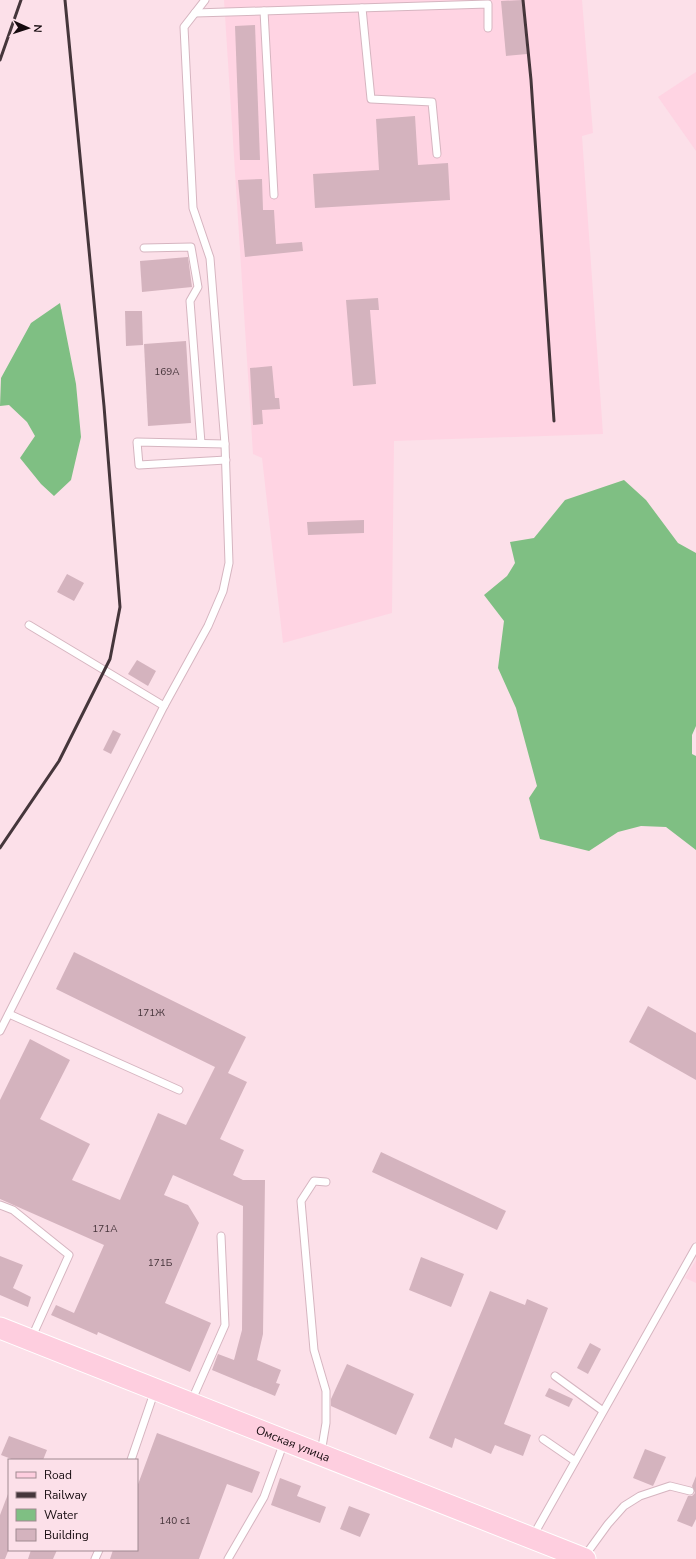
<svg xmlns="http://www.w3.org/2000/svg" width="696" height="1559" font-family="'Nunito Sans',sans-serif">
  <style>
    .built { fill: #ffd4e3 }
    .water { fill: #7fbf83 }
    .building { fill: #d4b3be }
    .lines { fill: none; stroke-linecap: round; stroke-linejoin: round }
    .service-casing { stroke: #d6b5c0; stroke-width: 9 }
    .primary-casing { stroke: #fff; stroke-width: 23 }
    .service { stroke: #fff; stroke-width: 7 }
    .primary { stroke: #fecedf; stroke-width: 21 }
    .rail { stroke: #45363b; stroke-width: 3 }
    .labels { text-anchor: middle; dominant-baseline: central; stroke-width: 4; stroke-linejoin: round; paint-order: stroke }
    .number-label { font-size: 10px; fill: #45343a }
    .street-label { font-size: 12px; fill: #150a0e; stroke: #fce0e9 }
  </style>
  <rect width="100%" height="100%" fill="#fce0e9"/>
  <g class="built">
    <path d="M224,0H582L593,133L582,136L603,434L394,441L392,613L283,643L262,458L253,454Z"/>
    <path d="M696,72V151L658,97Z"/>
    <path d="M696,1260V1283L685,1278Z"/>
  </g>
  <g class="water">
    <path d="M60,303L76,384L81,437L71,480L54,496L41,484L20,458L35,436L27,422L9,405L0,406L1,378L31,323Z"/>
    <path d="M624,480L646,500L678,543L696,553V726L692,735V754L696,756V850L666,827L641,826L618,832L589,851L540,839L529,798L537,786L516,708L498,668L504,621L484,595L507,576L515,563L510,542L534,538L565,500Z"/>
  </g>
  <g class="building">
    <path d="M522,0L527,54L506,56L501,1Z"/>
    <path d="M255,25L260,160H240L235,26Z"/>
    <path d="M415,116L418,165L448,163L450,200L315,208L313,174L379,170L376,119Z"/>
    <path d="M262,179L263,210H274L276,244L302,242L303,251L245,257L238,180Z"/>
    <path d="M188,257L192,287L142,292L140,261Z"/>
    <path d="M378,298L379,310H370L376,384L353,386L346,300Z"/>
    <path d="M125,311H142L143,345L126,346Z"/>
    <path d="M186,341L191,423L148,426L144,344Z"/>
    <path d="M272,366L275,398H279L280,409L262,410L263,424L253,425L250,368Z"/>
    <path d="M364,520V533L308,535L307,522Z"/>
    <path d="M67,574L84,583L74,601L57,592Z"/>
    <path d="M137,660L156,671L148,686L128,674Z"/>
    <path d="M113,730L121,734L111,754L103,750Z"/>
    <path d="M74,952L246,1037L228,1073L247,1082L220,1139L244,1150L233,1175L243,1180H265L263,1334L257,1360L281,1370L276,1383L280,1384L275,1396L212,1370L218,1354L234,1360L242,1330L243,1206L173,1175L164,1195L188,1205L199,1223L165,1303L211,1323L190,1372L98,1332L97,1335L51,1315L56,1305L74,1313L104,1245L0,1199V1100L30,1039L70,1060L40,1119L90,1144L72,1180L120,1200L158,1113L186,1125L215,1067L56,989Z"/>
    <path d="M648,1006L696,1033V1080L629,1042Z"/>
    <path d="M381,1152L506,1211L497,1230L372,1172Z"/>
    <path d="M0,1256L23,1265L13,1288L31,1297L28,1307L0,1295Z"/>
    <path d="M421,1257L464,1274L451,1307L409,1290Z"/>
    <path d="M490,1291L525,1305L527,1299L548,1308L504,1424L531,1435L523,1456L495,1445L491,1454L455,1438L452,1448L429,1438Z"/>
    <path d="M590,1343L601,1349L588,1374L577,1368Z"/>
    <path d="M347,1364L414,1394L396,1435L331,1406V1399Z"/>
    <path d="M549,1388L573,1399L569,1407L545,1396Z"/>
    <path d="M157,1433L260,1472L252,1493L227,1484L199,1559H110L113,1550H137V1487Z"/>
    <path d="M9,1436L47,1450L43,1460H14L1,1455Z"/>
    <path d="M645,1449L666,1457L653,1486L633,1478Z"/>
    <path d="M696,1476V1519L692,1527L677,1521L688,1496H692L695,1493L692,1486Z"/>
    <path d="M280,1478L301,1486L297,1496L326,1507L320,1523L271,1505Z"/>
    <path d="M8,1494L9,1549L5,1559H0V1515Z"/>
    <path d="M349,1506L370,1514L360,1537L340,1529Z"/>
    <path d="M31,1550H57L53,1559H28Z"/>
  </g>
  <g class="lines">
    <g class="service-casing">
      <g id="service">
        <path d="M362,8L371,99L432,102L437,154"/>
        <path d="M264,11L274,195"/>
        <path d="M195,13L488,4V28"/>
        <path d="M144,248L191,247L198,287L190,301L201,443"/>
        <path d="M225,444L137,442L139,465L226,460"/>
        <path d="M29,625L164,706"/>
        <path d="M9,1014L179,1090"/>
        <path d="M0,1031L164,706L208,626L223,591L229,563L225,444L210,258L193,208L184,27L205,0"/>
        <path d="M0,1205L13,1210L69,1255L31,1339"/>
        <path d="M555,1376L603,1411"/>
        <path d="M191,1402L225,1325L221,1236"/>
        <path d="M543,1439L575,1461"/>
        <path d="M321,1453L326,1423V1391L314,1350L301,1201L314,1181L326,1182"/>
        <path d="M131,1460L155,1390"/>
        <path d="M533,1536L696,1247"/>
        <path d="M584,1557L608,1524L624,1506L640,1496L670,1486L690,1491"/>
        <path d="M95,1559L99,1550"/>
        <path d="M228,1559L264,1497L284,1442"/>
      </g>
    </g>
    <g class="primary-casing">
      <g id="primary">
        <path id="s1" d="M0,1328L585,1559"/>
      </g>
    </g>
    <use href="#service" class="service"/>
    <use href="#primary" class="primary"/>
    <g class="rail">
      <path d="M523,0L531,80L554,421"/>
      <path d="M0,60L21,0"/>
      <path d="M0,848L59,761L110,659L120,607L104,406L65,0"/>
    </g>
  </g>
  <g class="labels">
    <g class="number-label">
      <text x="167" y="372">169А</text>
      <text x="151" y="1013">171Ж</text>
      <text x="105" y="1229">171А</text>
      <text x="160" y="1263">171Б</text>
      <text x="175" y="1521">140 с1</text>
    </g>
    <g class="street-label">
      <text stroke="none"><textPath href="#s1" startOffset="315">Омская улица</textPath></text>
    </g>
  </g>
  <rect x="8" y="1459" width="130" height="92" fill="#fce0e9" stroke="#a08a91"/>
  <rect x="16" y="1472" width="20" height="6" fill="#fecedf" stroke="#a08a91"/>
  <text x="44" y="1479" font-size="12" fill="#150a0e">Road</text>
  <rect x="16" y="1492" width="20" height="6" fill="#45363b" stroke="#a08a91"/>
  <text x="44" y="1499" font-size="12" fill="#150a0e">Railway</text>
  <rect x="16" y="1509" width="20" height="12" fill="#7fbf83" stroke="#a08a91"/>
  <text x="44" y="1519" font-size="12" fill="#150a0e">Water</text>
  <rect x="16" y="1529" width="20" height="12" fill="#d4b3be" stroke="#a08a91"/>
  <text x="44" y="1539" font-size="12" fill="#150a0e">Building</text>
  <g transform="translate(28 28) rotate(93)" stroke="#fce0e9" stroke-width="3" paint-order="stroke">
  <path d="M0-3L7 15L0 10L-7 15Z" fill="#150a0e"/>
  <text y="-6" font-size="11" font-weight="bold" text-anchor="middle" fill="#150a0e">N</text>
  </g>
</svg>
